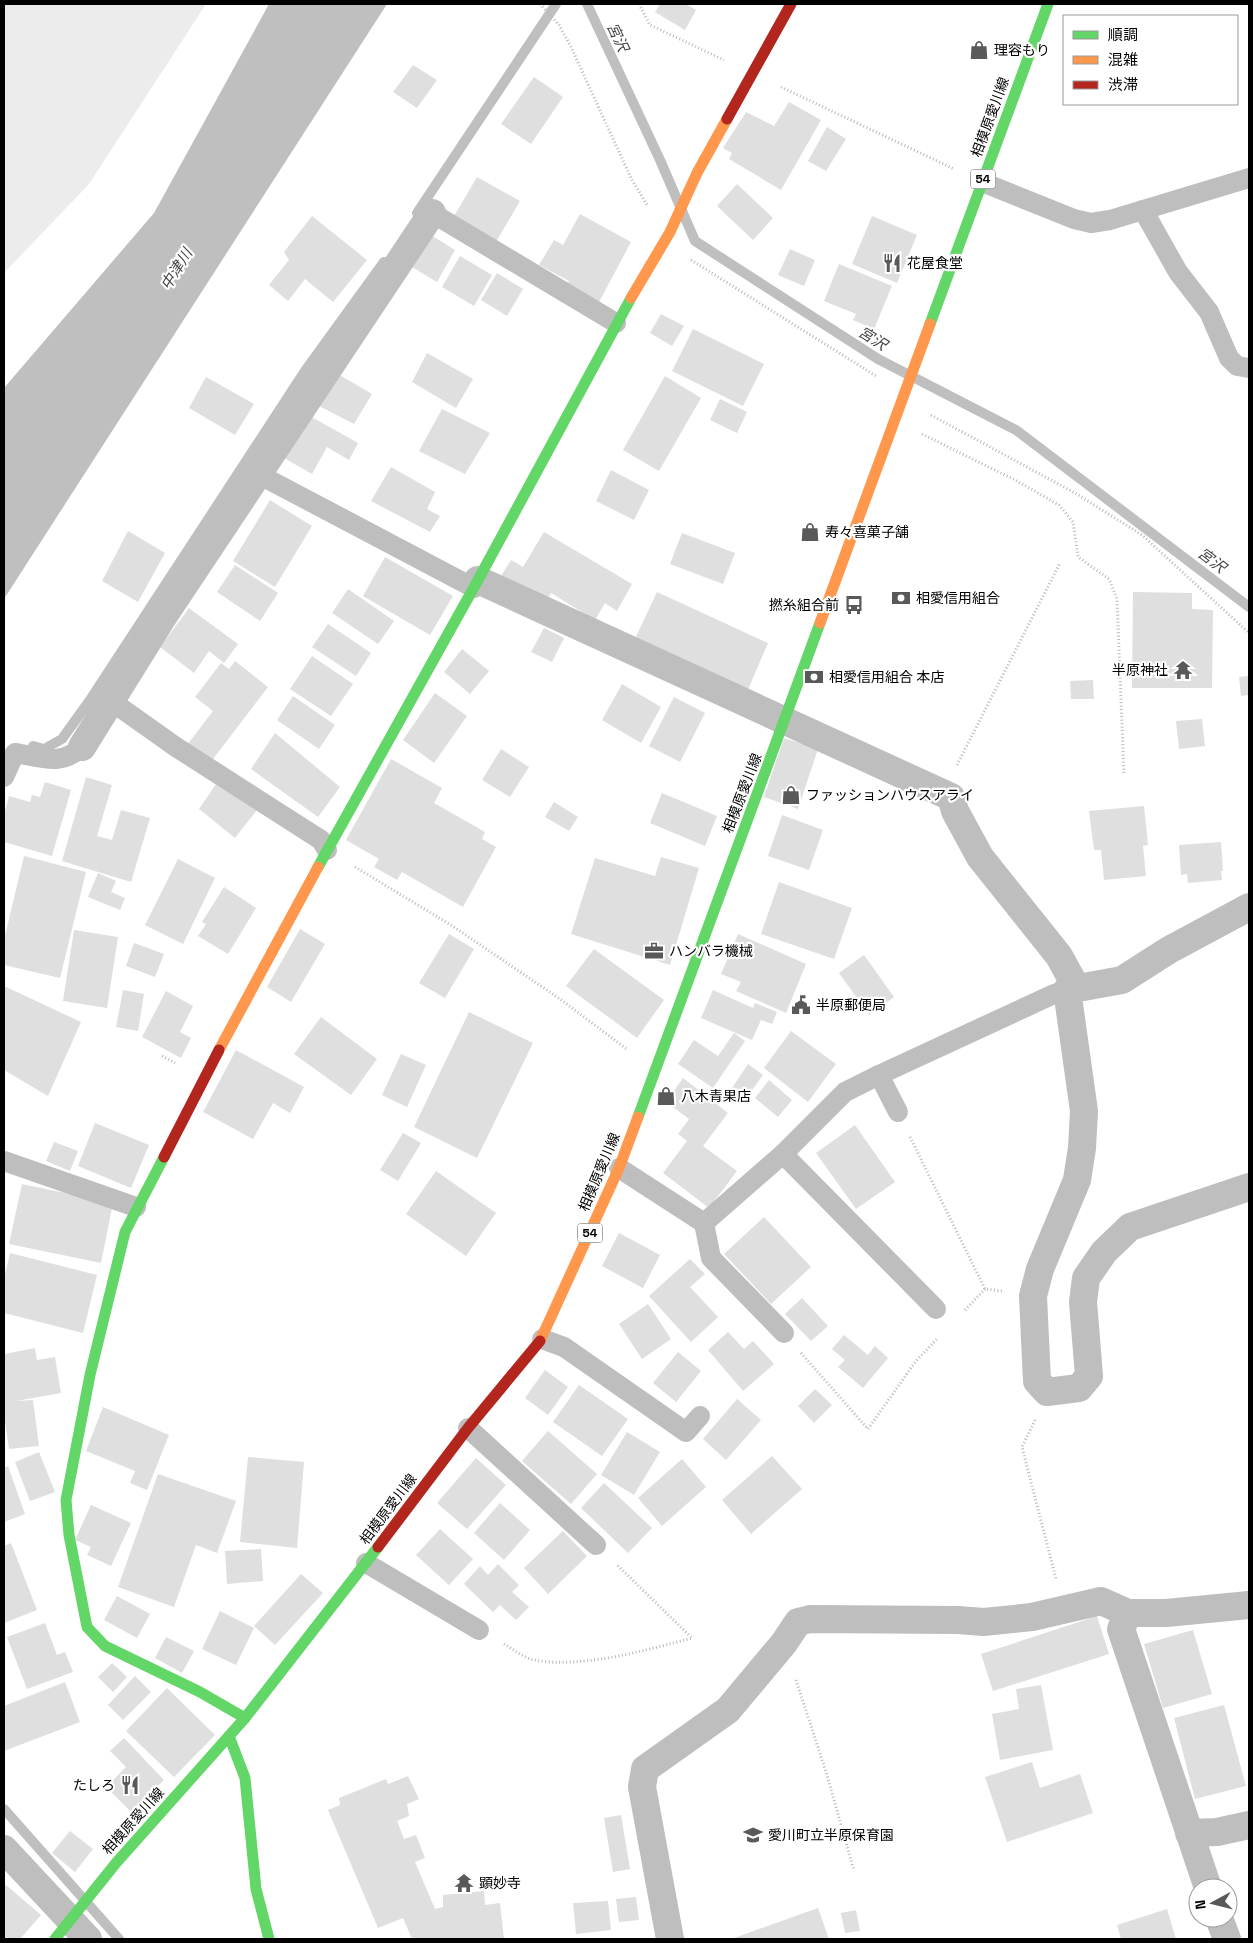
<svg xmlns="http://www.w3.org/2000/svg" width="1253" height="1943" font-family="'Space Grotesk','Noto Sans JP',sans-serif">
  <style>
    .green { fill: #ececec }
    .water { fill: #bfbfbf }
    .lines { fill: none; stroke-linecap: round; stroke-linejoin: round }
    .stream { stroke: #bfbfbf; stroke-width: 10 }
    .building { fill: #dfdfdf }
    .path { stroke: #b9b9b9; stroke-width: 3; stroke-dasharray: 1 2.5; stroke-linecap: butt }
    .lane { stroke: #bebebe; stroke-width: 20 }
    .street { stroke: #bebebe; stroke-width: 28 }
    .fast { stroke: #63d668; stroke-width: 11 }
    .slow { stroke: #ff974d; stroke-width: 11 }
    .jam { stroke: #b3261e; stroke-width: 11 }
    .labels { text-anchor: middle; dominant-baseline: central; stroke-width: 4.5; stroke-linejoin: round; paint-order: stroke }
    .shield { fill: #fff; stroke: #4c4c4c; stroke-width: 1 }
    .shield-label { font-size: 12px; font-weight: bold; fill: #000 }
    .poi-label { font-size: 14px; fill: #000; stroke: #fff; text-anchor: start }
    .street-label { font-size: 14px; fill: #000; stroke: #fff }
    .water-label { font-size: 15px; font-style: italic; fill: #444; stroke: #fff }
  </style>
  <rect width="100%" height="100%" fill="#fff"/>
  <path class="green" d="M4,4H206L89,184L4,273Z"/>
  <path class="water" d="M269,4H387L4,599V388L154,213Z"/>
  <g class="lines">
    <g class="stream">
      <path d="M587,4L660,160L695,241L878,359L1016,430L1249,607"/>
      <path d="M417,213L556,4"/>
      <path d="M33,746L44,749L62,739L90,700L305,371L384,262"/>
      <path d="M4,1809L119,1939"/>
    </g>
  </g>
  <g class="building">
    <path d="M660,4H686L696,10L685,30L655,12Z"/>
    <path d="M413,65L437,80L417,108L393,92Z"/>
    <path d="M534,77L563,97L531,144L501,124Z"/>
    <path d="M789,102L821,120L781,190L729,159L732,153L723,148L746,112L774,126Z"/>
    <path d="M827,127L846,139L826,171L808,161Z"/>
    <path d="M477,177L520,201L496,242L453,218Z"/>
    <path d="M737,184L773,218L753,240L717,206Z"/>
    <path d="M580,214L631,242L598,304L566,287L569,281L539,265L554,240L563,245Z"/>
    <path d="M312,216L367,260L333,302L305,279L288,301L269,285L289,260L284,252Z"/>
    <path d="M872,216L917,235L897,283L852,264Z"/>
    <path d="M431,235L455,250L437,282L412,267Z"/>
    <path d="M790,249L815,260L804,286L778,275Z"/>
    <path d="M460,256L492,275L474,306L442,287Z"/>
    <path d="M839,264L892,286L874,329L853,320L856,314L824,301Z"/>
    <path d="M497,273L523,289L507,316L481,300Z"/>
    <path d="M661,314L684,326L672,346L650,333Z"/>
    <path d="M693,329L764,364L743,406L672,371Z"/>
    <path d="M427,353L473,379L456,408L412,382Z"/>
    <path d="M333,371L372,394L354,424L317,405Z"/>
    <path d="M665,376L701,398L659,471L623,450Z"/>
    <path d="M206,377L254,404L235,435L189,408Z"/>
    <path d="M720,399L747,412L737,433L710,420Z"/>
    <path d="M442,409L490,433L465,474L419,451Z"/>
    <path d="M301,411L358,443L349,460L327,447L312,474L277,454Z"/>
    <path d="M391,467L435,492L427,509L440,516L430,532L371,501Z"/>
    <path d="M611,470L649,490L634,520L596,501Z"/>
    <path d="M270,500L312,526L275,587L233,561Z"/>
    <path d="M128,531L165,553L138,602L102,581Z"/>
    <path d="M544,532L632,584L617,611L605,603L595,620L551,593L543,607L498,581L511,560L523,567Z"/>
    <path d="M682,533L735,553L723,584L670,564Z"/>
    <path d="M385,557L453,596L430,635L363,596Z"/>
    <path d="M235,565L278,593L260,621L217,592Z"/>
    <path d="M348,589L394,621L378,644L332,613Z"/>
    <path d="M657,592L768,643L747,692L634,641Z"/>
    <path d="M1133,592L1192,593V609L1213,610L1212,688H1132Z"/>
    <path d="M189,608L238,644L224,663L209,651L194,673L160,647Z"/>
    <path d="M328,624L371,653L356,676L312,647Z"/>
    <path d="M544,628L564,638L552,662L531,652Z"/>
    <path d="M462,649L489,671L470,694L444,672Z"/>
    <path d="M312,656L353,684L331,716L290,689Z"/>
    <path d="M235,661L268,687L210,763L187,745L213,711L195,697L221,663L229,669Z"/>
    <path d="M1249,676V695L1241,696L1239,677Z"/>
    <path d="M1093,680L1094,699H1071L1070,681Z"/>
    <path d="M622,684L661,707L641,743L602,720Z"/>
    <path d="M435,693L467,716L434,763L403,740Z"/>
    <path d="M293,696L335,725L319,749L277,720Z"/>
    <path d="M674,697L705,713L680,762L649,746Z"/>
    <path d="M1202,719L1205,746L1179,749L1176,721Z"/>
    <path d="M275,733L340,787L318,817L251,769Z"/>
    <path d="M784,738L818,749L798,809L764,797Z"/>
    <path d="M501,749L529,767L510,797L482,780Z"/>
    <path d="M391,759L442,788L434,803L485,832L482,839L496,847L463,907L402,872L397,880L374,867L379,859L346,840Z"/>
    <path d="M86,777L112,785L97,836L112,840L121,810L150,818L131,882L62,861Z"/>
    <path d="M218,781L257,810L235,838L199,809Z"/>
    <path d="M45,782L71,790L52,856L4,842V815L9,796L30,802L32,795L40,797Z"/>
    <path d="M662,793L717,816L705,846L650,823Z"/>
    <path d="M554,802L578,817L569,831L545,817Z"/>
    <path d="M1144,806L1148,845L1143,846L1146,876L1104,880L1101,850H1094L1089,811Z"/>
    <path d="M782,815L823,830L809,870L768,856Z"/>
    <path d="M1221,842L1223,871H1221L1222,880L1188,883L1187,874L1181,875L1179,845Z"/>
    <path d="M24,856L86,872L60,978L4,965V940Z"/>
    <path d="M661,857L699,868L670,965L571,934L595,858L655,876Z"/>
    <path d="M178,859L215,878L183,944L145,925Z"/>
    <path d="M98,873L116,881L111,892L125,898L120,910L88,897Z"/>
    <path d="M779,882L852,908L834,959L761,934Z"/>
    <path d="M224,887L256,908L228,954L198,936L206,924L202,922Z"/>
    <path d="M300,929L325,944L291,1002L267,987Z"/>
    <path d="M74,930L118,937L107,1008L63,1001Z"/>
    <path d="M449,934L474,949L445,998L419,983Z"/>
    <path d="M738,934L806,964L786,1013L736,991L741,982L721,974Z"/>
    <path d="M134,943L164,954L155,977L126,966Z"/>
    <path d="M594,949L664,1000L637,1038L566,986Z"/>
    <path d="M864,955L894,997L869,1015L839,973Z"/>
    <path d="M4,986L81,1022L48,1096L4,1070Z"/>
    <path d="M123,990L144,994L138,1031L116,1027Z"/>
    <path d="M713,990L753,1008L755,1003L777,1012L772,1024L761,1020L752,1040L701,1018Z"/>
    <path d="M166,991L193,1006L180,1032L191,1038L181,1058L142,1037Z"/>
    <path d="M469,1012L533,1043L477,1158L414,1127Z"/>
    <path d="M321,1017L377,1059L351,1095L294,1054Z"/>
    <path d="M791,1031L836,1064L808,1102L764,1068Z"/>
    <path d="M734,1033L745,1041L713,1088L678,1064L694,1040L718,1056Z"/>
    <path d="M236,1050L304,1087L290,1113L273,1103L253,1139L203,1112Z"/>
    <path d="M401,1054L426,1065L407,1107L382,1095Z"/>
    <path d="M748,1064L763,1075L744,1101L730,1091Z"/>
    <path d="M683,1078L728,1113L703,1146L737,1171L709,1208L663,1173L687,1141L678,1134L689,1119L666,1102Z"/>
    <path d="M769,1080L792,1100L778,1117L755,1098Z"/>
    <path d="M95,1123L149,1145L131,1188L78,1166Z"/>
    <path d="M855,1125L895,1182L856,1209L816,1153Z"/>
    <path d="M403,1133L421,1143L398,1181L380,1170Z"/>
    <path d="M54,1142L78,1151L70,1171L46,1161Z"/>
    <path d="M436,1171L496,1213L466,1256L406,1214Z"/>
    <path d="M22,1184L113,1203L101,1263L9,1244Z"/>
    <path d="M764,1217L811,1267L771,1304L724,1254Z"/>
    <path d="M619,1233L660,1255L643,1288L602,1266Z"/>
    <path d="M10,1253L97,1275L83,1333L4,1313V1279Z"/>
    <path d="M690,1259L705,1274L690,1287L718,1317L691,1342L649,1296Z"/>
    <path d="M802,1298L828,1326L811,1341L785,1314Z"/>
    <path d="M648,1304L671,1339L642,1359L619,1324Z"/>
    <path d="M728,1332L744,1349L753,1341L774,1364L743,1391L708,1350Z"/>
    <path d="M844,1335L868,1355L875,1346L888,1358L863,1388L838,1367L845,1360L832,1349Z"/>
    <path d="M35,1348L37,1360L55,1357L61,1393L16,1401L33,1400L39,1446L9,1449L4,1414V1354Z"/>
    <path d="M678,1352L701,1371L676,1402L653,1383Z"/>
    <path d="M545,1370L568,1387L548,1415L525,1398Z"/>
    <path d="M579,1385L628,1419L602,1456L553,1422Z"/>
    <path d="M815,1389L832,1405L814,1423L798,1406Z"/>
    <path d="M737,1399L761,1420L726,1460L703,1439Z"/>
    <path d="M103,1407L169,1435L147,1490L130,1483L135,1471L86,1451Z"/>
    <path d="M548,1431L597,1474L571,1504L522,1461Z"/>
    <path d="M627,1432L660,1452L634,1495L601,1475Z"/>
    <path d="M39,1452L55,1492L30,1501L15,1462Z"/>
    <path d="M772,1456L802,1489L751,1534L722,1500Z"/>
    <path d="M248,1457L304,1462L297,1548L240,1542Z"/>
    <path d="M476,1458L506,1485L467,1529L437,1503Z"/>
    <path d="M682,1459L706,1487L662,1526L638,1498Z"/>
    <path d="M8,1466L25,1514L4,1522V1468Z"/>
    <path d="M158,1474L236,1501L217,1553L196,1545L174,1607L118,1587Z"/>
    <path d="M604,1483L652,1528L628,1553L581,1508Z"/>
    <path d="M500,1503L530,1530L504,1560L474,1533Z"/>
    <path d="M91,1505L131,1523L111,1566L87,1555L91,1547L75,1540Z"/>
    <path d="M440,1529L473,1559L449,1585L416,1555Z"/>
    <path d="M563,1531L587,1556L548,1594L524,1568Z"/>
    <path d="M11,1543L37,1610L4,1623V1546Z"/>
    <path d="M261,1549L263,1581L227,1584L225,1551Z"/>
    <path d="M498,1564L519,1585L512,1592L529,1607L516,1620L500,1605L493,1612L464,1584L480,1566L488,1575Z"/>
    <path d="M301,1574L323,1593L275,1645L254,1626Z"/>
    <path d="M117,1596L150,1614L137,1638L104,1620Z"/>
    <path d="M220,1611L254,1628L236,1665L202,1649Z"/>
    <path d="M1097,1616L1109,1654L993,1691L981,1654Z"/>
    <path d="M45,1623L57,1655L65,1652L73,1672L27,1689L7,1637Z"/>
    <path d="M1193,1630L1212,1694L1163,1708L1144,1644Z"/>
    <path d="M166,1637L194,1651L182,1673L155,1658Z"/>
    <path d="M112,1663L127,1677L113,1692L98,1677Z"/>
    <path d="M135,1676L151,1692L123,1720L108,1705Z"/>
    <path d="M65,1682L80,1722L4,1751V1706Z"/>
    <path d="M1041,1685L1053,1750L1000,1760L992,1714L1019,1709L1016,1689Z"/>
    <path d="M167,1688L215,1735L174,1777L126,1731Z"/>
    <path d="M1224,1705L1246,1786L1195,1799L1174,1718Z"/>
    <path d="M124,1738L164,1780L131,1812L106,1787L126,1767L110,1751Z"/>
    <path d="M1032,1762L1040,1788L1080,1774L1093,1813L1007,1842L985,1777Z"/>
    <path d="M408,1776L419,1799L407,1804L409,1816L397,1821L404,1839L416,1835L425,1858L415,1862L435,1909L443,1907V1895L484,1891L485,1905L500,1903L504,1939H412L403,1918L378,1928L328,1810L340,1805L339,1798L386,1779L388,1784Z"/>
    <path d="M621,1815L630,1869L613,1872L604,1818Z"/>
    <path d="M70,1831L93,1849L75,1872L52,1853Z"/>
    <path d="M6,1885L41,1915L20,1939H4V1888Z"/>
    <path d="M636,1897L639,1920L619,1922L616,1899Z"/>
    <path d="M608,1901L611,1930L576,1934L573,1903Z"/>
    <path d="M818,1908L829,1939H731Z"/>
    <path d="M1167,1909L1176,1939H1121L1117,1925Z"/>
    <path d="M856,1910L860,1931L845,1933L841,1913Z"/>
  </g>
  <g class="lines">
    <g class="path">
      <path d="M540,4L559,25L571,47L631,178L647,205"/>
      <path d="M639,4L650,25L724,60"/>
      <path d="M781,87L954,169"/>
      <path d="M691,260L876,376"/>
      <path d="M931,415L1075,493L1142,535L1249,633"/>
      <path d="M922,434L1015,480L1059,505L1073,522L1078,557L1109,579L1117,599L1124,775"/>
      <path d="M957,765L1060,563"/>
      <path d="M355,867L451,925L560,999L628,1050"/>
      <path d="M162,1056L175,1063"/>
      <path d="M910,1137L985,1289L1002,1291"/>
      <path d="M965,1310L985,1289"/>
      <path d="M801,1353L868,1429L916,1361L938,1338"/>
      <path d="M1035,1420L1022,1447L1056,1579"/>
      <path d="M504,1644C513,1649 524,1658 534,1660C581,1669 647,1650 692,1638L616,1564"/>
      <path d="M796,1680L827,1775L854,1871"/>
    </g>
    <g class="lane">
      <path d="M982,182L1074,219L1091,223L1110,220L1249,178"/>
      <path d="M1143,210L1178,272L1209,312L1229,358L1237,366L1249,368"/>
      <path d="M432,213L616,323"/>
      <path d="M258,474L474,588"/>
      <path d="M111,701L176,747L321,840L327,850"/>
      <path d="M4,777L15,753C41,757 60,767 82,747"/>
      <path d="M879,1075L898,1112"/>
      <path d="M783,1154L936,1309"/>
      <path d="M4,1161L136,1207"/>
      <path d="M619,1168L704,1223L711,1258L784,1333"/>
      <path d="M704,1223L783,1154L845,1092L879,1075L1054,994L1067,990"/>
      <path d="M542,1339L564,1347L686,1432L700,1416"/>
      <path d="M468,1428L596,1545"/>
      <path d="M366,1563L479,1630"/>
    </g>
    <g class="street">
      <path d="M478,580L951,797L955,811L980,857L1059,956L1076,987"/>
      <path d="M82,747L161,620L432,213"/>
      <path d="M1249,907L1169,950L1122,980L1067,990L1084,1111L1082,1148L1077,1180L1040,1269L1033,1296L1037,1381L1047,1392L1079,1388L1089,1376L1083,1302L1086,1278L1104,1252L1130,1227L1249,1187"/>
      <path d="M1128,1613L1121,1629L1208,1888"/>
      <path d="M1189,1833L1217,1832L1249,1825"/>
      <path d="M4,1849L88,1939"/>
      <path d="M1219,1918L1227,1939"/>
      <path d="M670,1939L642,1787L645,1769L728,1710L784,1643L798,1622L810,1619L958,1620L984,1622L1032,1617L1101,1601L1128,1613H1166L1249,1605"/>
    </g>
    <g class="fast">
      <path d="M930,324L1048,4"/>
      <path d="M318,867L478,580L631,298"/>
      <path d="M638,1117L820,623"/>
      <path d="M164,1157L125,1232L90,1375L66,1500L69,1535L87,1627L105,1646L200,1692L245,1718"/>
      <path d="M229,1736L245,1778L256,1889L269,1939"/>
      <path d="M55,1939L116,1863L245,1718L378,1547"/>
    </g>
    <g class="slow">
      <path d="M631,298L670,232L697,173L727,119"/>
      <path d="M820,623L930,324"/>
      <path d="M219,1050L318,867"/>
      <path d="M540,1341L619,1168L638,1117"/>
    </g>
    <g class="jam">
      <path d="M727,119L791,4"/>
      <path d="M164,1157L219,1050"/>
      <path d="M378,1547L468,1428L540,1341"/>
    </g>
  </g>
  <defs>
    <g id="shop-bare" transform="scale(1.5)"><path d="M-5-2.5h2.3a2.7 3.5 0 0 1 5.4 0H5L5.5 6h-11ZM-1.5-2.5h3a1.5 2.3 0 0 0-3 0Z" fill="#595959" stroke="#fff" stroke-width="2.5" paint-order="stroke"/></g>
    <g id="restaurant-bare" transform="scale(1.5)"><path d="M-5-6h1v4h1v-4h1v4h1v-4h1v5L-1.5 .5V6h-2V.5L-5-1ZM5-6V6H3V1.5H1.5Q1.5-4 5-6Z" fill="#595959" stroke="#fff" stroke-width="2.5" paint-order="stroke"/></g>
    <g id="bank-bare" transform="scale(1.5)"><path d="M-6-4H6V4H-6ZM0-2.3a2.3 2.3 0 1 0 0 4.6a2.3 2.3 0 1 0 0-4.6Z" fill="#595959" stroke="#fff" stroke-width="2.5" paint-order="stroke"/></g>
    <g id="bus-bare" transform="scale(1.5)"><path d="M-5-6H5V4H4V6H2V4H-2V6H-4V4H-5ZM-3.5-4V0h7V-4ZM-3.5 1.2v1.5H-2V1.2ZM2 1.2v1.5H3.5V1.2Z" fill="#595959" stroke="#fff" stroke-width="2.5" paint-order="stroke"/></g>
    <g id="temple-bare" transform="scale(1.5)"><path d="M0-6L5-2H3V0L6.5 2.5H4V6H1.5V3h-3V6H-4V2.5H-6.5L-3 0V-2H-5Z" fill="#595959" stroke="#fff" stroke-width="2.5" paint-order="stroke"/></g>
    <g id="office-bare" transform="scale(1.5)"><path d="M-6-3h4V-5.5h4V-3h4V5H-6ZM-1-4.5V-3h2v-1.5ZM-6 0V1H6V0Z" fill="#595959" stroke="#fff" stroke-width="2.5" paint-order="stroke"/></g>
    <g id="civic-bare" transform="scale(1.5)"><path d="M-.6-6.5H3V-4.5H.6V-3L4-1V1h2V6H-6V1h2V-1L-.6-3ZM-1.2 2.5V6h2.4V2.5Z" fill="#595959" stroke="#fff" stroke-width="2.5" paint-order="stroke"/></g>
    <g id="school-bare" transform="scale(1.5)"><path d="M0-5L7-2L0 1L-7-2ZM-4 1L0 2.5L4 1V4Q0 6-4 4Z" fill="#595959" stroke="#fff" stroke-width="2.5" paint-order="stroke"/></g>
  </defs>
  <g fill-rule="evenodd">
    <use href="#shop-bare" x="979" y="50"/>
    <use href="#restaurant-bare" x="892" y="263"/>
    <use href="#shop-bare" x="810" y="532"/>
    <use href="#bank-bare" x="901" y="598"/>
    <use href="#bus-bare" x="854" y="605"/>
    <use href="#temple-bare" x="1183" y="670"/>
    <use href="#bank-bare" x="814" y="677"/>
    <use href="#shop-bare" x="791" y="795"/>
    <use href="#office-bare" x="654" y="951"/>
    <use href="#civic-bare" x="801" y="1005"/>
    <use href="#shop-bare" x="666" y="1096"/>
    <use href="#restaurant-bare" x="130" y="1785"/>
    <use href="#school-bare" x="753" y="1835"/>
    <use href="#temple-bare" x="464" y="1883"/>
  </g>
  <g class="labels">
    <g class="shield">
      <rect x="970.5" y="169.5" width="25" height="19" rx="4"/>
      <rect x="577.5" y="1223.5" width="25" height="19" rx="4"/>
    </g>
    <g class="shield-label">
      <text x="983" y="179">54</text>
      <text x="590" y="1233">54</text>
    </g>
    <g class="poi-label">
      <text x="994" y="50">理容もり</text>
      <text x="907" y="263">花屋食堂</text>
      <text x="825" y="532">寿々喜菓子舗</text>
      <text x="916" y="598">相愛信用組合</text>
      <text x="839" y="605" text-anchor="end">撚糸組合前</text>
      <text x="1168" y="670" text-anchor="end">半原神社</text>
      <text x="829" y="677">相愛信用組合 本店</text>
      <text x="806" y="795">ファッションハウスアライ</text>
      <text x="669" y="951">ハンバラ機械</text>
      <text x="816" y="1005">半原郵便局</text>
      <text x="681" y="1096">八木青果店</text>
      <text x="115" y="1785" text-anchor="end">たしろ</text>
      <text x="768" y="1835">愛川町立半原保育園</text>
      <text x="479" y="1883">顕妙寺</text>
    </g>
    <g class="street-label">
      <text transform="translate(990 117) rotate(-70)">相模原愛川線</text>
      <text transform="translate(742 793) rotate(-69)">相模原愛川線</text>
      <text transform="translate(599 1172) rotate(-67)">相模原愛川線</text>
      <text transform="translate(388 1509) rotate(-53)">相模原愛川線</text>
      <text transform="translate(133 1821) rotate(-48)">相模原愛川線</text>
    </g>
    <g class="water-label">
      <text transform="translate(618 37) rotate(65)">宮沢</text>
      <text transform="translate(176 269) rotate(-58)">中津川</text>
      <text transform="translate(873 338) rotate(32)">宮沢</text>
      <text transform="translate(1212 560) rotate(37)">宮沢</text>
    </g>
  </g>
  <rect width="1253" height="1943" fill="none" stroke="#000000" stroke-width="10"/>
  <rect x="1063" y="15" width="175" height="90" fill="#ffffff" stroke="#999999"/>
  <rect x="1073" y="31" width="25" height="8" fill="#63d668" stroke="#999999"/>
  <text x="1108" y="40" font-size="15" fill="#000000">順調</text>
  <rect x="1073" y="56" width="25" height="8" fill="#ff974d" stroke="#999999"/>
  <text x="1108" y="65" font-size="15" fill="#000000">混雑</text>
  <rect x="1073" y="81" width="25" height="8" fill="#b3261e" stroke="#999999"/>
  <text x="1108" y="90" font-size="15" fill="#000000">渋滞</text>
  <g transform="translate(1213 1903) rotate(263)"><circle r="24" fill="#ffffff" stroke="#999999"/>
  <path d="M0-4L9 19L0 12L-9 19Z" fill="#595959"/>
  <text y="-8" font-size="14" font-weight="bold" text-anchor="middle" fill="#000000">N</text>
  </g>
</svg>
